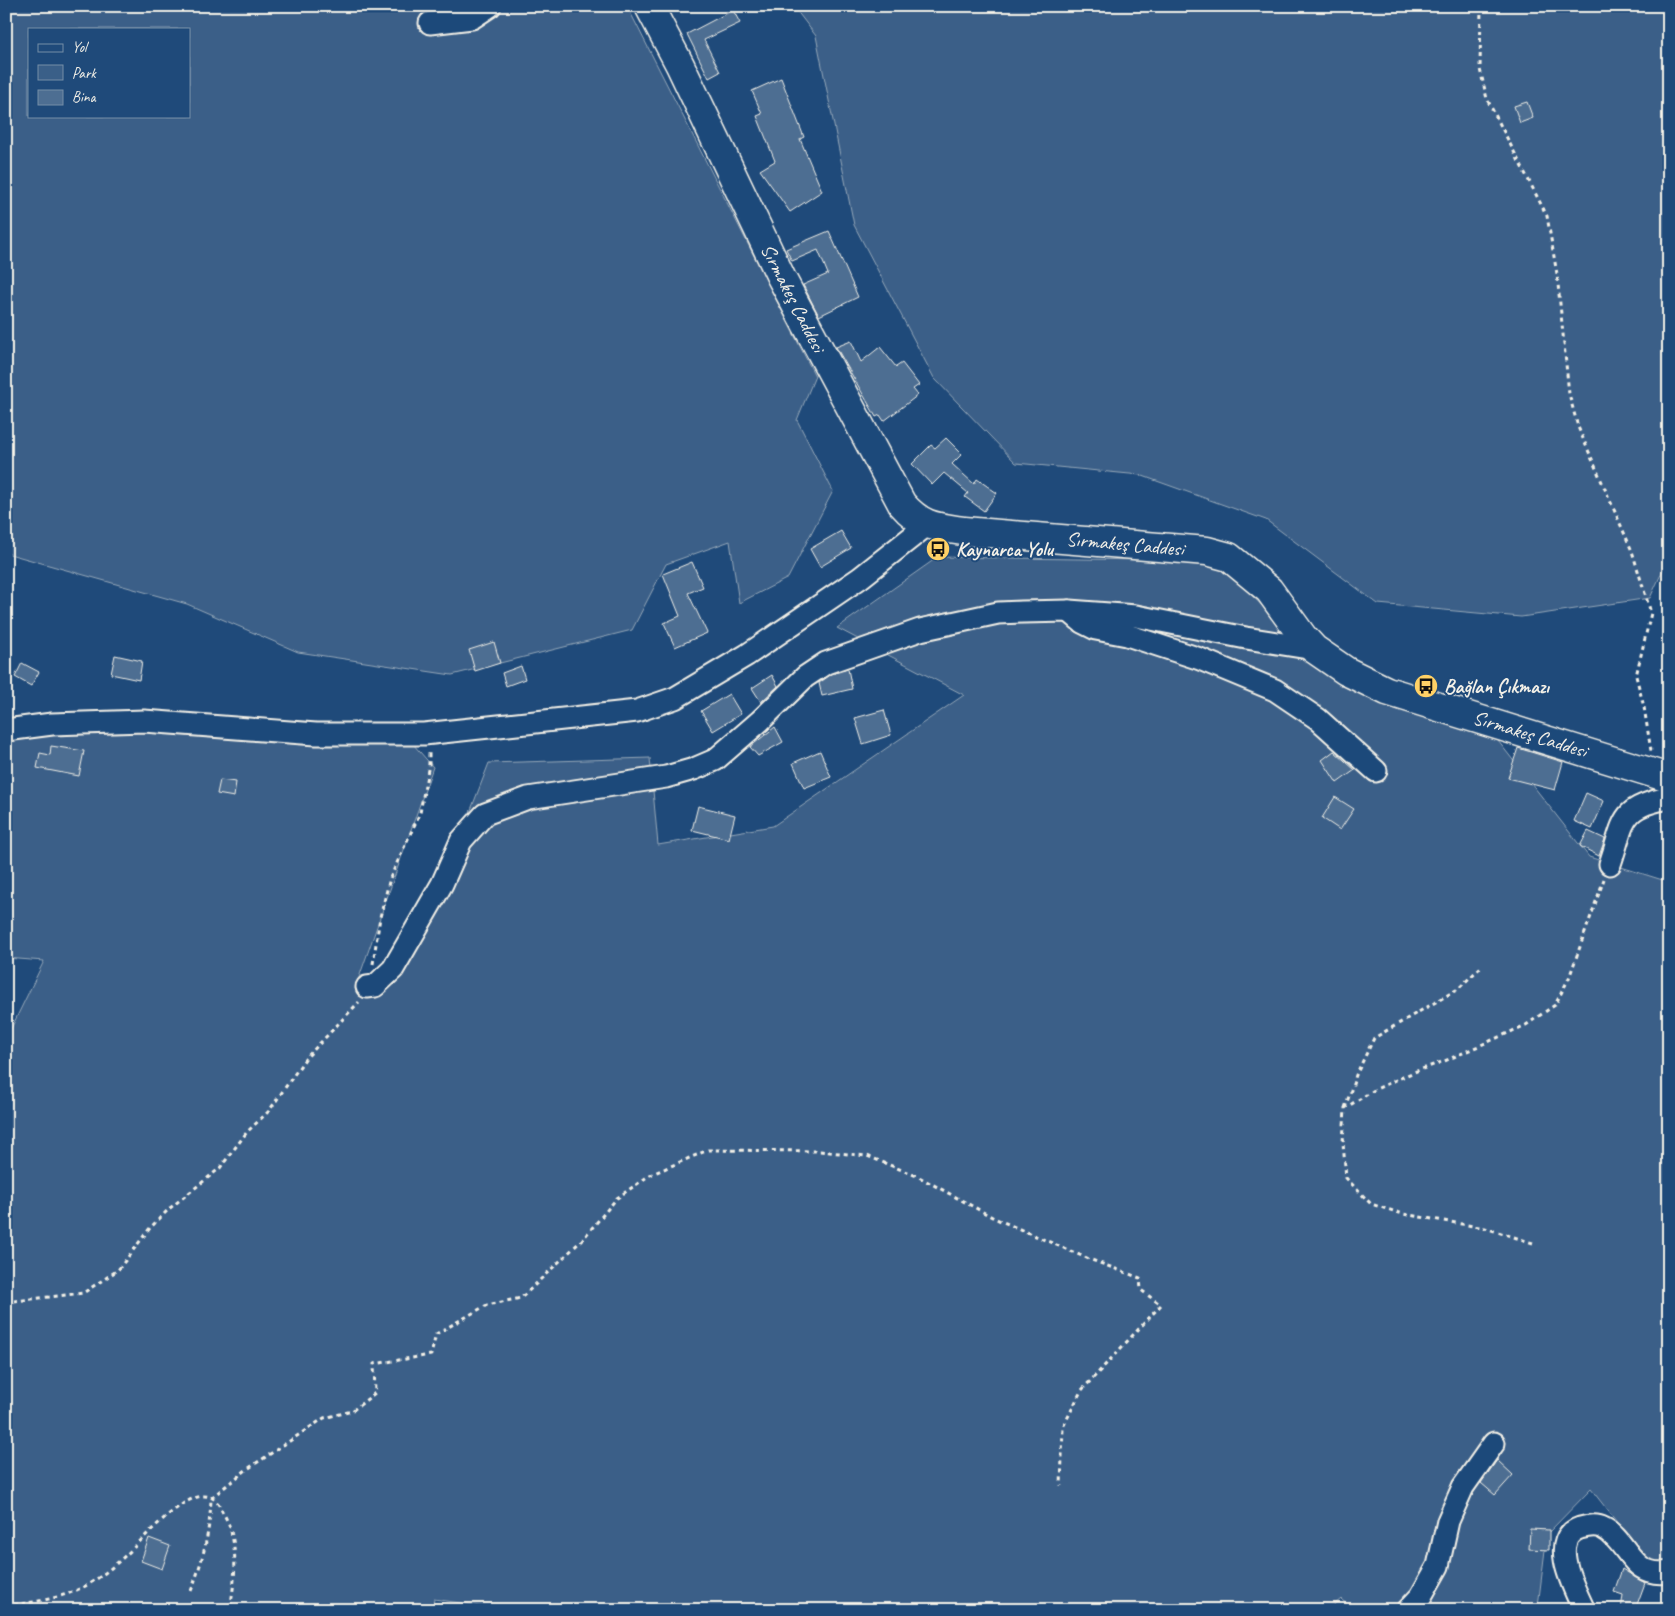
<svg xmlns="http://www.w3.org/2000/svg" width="1675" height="1616" font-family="Caveat,sans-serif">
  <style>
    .green { fill: #3a5f88; stroke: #97a8b8; fill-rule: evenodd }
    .building { fill: #4d6e92; stroke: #f4f1e8 }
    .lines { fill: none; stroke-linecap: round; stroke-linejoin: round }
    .minor-casing { stroke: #f4f1e8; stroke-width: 25 }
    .major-casing { stroke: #f4f1e8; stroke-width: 31 }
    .path { stroke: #f4f1e8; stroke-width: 3; stroke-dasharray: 4 4; stroke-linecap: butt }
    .minor { stroke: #1f4a7a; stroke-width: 21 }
    .major { stroke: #1f4a7a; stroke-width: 28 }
    .labels { text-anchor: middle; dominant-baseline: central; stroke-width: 4; stroke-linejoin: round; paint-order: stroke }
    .street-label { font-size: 20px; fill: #f4f1e8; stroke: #1f4a7a }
    .poi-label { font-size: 20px; font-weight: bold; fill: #f4f1e8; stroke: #1f4a7a; text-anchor: start }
  </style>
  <rect width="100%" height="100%" fill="#1f4a7a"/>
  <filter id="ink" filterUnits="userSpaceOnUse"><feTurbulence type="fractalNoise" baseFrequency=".02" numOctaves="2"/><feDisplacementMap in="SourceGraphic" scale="10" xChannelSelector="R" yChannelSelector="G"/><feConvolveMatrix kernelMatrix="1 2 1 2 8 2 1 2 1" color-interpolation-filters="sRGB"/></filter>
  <g filter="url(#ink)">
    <g class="green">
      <path d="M6,6H627L815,376L797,420L833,491L788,578L739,603L730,541L666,564L632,630L452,675L298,652L187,604L6,553ZM29,29H189V116H29Z"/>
      <path d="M793,6H1669V557L1650,598L1521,617L1378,604L1266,520L1140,475L1016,463L934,378L854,225L816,36Z"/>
      <path d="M938,557L1217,561L1334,677L1491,732L1589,857L1669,882V1566L1652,1567L1591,1489L1547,1534L1538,1606L1522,1610H1353L1341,1599L1328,1610H506L434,1599L432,1610H6V1039L44,961L6,958V737L160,729L413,744L433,767L355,989L420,942L489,763L650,758L658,845L773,826L964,695L837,628Z"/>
    </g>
    <g class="building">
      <path d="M733,10L740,23L704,40L720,72L709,78L687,34Z"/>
      <path d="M781,78L804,137L800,139L822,191L790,212L760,170L775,161L757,116L762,114L752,91Z"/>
      <path d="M1527,102L1533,118L1520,123L1514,106Z"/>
      <path d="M829,231L858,297L819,316L803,285L828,274L818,250L792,261L786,249Z"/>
      <path d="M851,341L861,362L880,347L896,367L902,363L919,385L913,389L918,395L884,421L880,415L876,417L836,347Z"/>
      <path d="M946,438L962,454L952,464L974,484L977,479L997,493L984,511L965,497L968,493L944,473L932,485L912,464L931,445L935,448Z"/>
      <path d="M841,531L851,548L820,567L810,549Z"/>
      <path d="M692,562L703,587L688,593L707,633L675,647L664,623L680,616L663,574Z"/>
      <path d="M494,642L500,663L475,671L469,650Z"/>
      <path d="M115,655L142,661L139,680L111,674Z"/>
      <path d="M22,663L39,672L31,686L15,677Z"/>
      <path d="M521,666L525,679L506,686L502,673Z"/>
      <path d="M848,669L852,689L822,696L819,683L832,674Z"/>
      <path d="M772,675L778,686L761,702L752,688Z"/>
      <path d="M729,694L741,714L713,731L701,711Z"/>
      <path d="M884,710L891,735L863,744L855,718Z"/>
      <path d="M775,727L783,742L758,756L750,747Z"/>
      <path d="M51,746L84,751L79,776L37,768L40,753L50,755Z"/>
      <path d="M1518,748L1563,762L1555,790L1508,778Z"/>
      <path d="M820,751L831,777L804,788L793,763Z"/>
      <path d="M1334,751L1355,770L1337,783L1322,760Z"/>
      <path d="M220,780L236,782L234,797L217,794Z"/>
      <path d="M1586,793L1604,801L1592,829L1574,821Z"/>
      <path d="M1335,797L1354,809L1340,830L1322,818Z"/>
      <path d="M698,806L735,815L729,839L692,830Z"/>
      <path d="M1588,831L1605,839L1599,856L1580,846Z"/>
      <path d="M1497,1460L1513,1475L1495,1495L1481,1483Z"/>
      <path d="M1530,1529L1549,1530V1550L1529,1549Z"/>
      <path d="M149,1538L170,1546L162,1569L141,1561Z"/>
      <path d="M1622,1569L1645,1583L1635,1610H1621L1623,1595L1614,1592Z"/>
    </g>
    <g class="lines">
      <g class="minor-casing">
        <g id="minor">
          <path d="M430,23L472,18L490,6"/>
          <path d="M1069,611L1082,622L1096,629L1127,635L1200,659L1275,690L1318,719L1376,771"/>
          <path d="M6,730L52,724L144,721L316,734H424L637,711L675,698L747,655L860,578L927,525"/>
          <path d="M1610,864C1625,821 1619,807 1669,798"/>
          <path d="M367,987L375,986L393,969L442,884L461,841L485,814L528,798L666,777L694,769L715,760L760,721L805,677L826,663L920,630L998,613L1022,612L1069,611L1136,616L1246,638L1314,649"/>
          <path d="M1408,1610L1421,1596L1438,1566L1448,1521L1463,1487L1494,1443"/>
          <path d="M1584,1610C1575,1590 1547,1539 1580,1528C1587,1526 1596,1524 1603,1528C1629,1541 1630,1579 1669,1572"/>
        </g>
      </g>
      <g class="major-casing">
        <path id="major" d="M649,6L680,65L781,277L902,504C922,527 936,527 964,531L1207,551L1229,557L1269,590L1303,637L1314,649L1346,671L1387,691L1669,778"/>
      </g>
      <g class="path">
        <path d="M1481,6L1480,69L1487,99L1547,216L1557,274L1569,394L1578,427L1632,551L1651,613L1636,676L1644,707L1651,751"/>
        <path d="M373,964L380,917L390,878L420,813L429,764V752"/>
        <path d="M1345,1108L1356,1075L1374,1038L1458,989L1483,965"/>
        <path d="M1533,1243L1485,1228L1403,1214L1371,1204L1346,1178L1343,1143L1345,1108L1376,1089L1414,1072L1447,1060L1526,1025L1555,1005L1569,978L1604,879"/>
        <path d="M6,1302L83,1293L118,1270L150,1228L170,1208L220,1168L247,1132L269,1111L305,1059L359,1002"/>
        <path d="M191,1591C203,1560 210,1532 211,1498L246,1470L324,1418L352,1411L375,1393L374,1364L431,1355L436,1334L487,1305L521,1298L582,1240L617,1198L650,1175L708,1150L820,1151L867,1156L919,1177L994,1218L1089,1259L1140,1278L1141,1290L1161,1305L1081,1391L1063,1427L1061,1486"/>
        <path d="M6,1606C34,1602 62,1599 87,1585C101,1577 114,1566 126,1555C142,1541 193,1480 215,1500C218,1502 221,1509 223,1513C240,1540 235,1579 230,1610"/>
      </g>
      <use href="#minor" class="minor"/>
      <use href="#major" class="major"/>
    </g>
  </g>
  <defs>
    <g id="bus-disc" transform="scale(1.25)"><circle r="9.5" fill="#ffd166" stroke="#1f4a7a"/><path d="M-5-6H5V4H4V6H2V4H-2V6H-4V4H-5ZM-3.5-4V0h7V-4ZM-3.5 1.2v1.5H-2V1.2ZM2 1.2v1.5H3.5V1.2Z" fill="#111"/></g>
  </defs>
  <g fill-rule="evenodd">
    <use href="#bus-disc" x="938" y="549"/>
    <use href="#bus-disc" x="1426" y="686"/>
  </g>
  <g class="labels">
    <g class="street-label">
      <text transform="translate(793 298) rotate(63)">Sırmakeş Caddesi</text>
      <text transform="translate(1125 544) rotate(5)">Sırmakeş Caddesi</text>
      <text transform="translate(1530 734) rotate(17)">Sırmakeş Caddesi</text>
    </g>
    <g class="poi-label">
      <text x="956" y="549">Kaynarca Yolu</text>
      <text x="1444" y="686">Bağlan Çıkmazı</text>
    </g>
  </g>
  <rect width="1675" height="1616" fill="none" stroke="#1f4a7a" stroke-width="25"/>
  <rect x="12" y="12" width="1650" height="1591" fill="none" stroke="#f4f1e8" stroke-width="2" filter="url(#ink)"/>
  <rect x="28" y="28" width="162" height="90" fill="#1f4a7a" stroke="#748da6"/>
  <rect x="38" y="44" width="25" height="8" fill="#1f4a7a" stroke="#748da6"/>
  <text x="72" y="52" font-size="15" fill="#f4f1e8">Yol</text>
  <rect x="38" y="65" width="25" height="15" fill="#3a5f88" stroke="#748da6"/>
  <text x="72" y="78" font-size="15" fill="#f4f1e8">Park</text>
  <rect x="38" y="90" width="25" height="15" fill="#4d6e92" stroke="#748da6"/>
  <text x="72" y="102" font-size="15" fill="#f4f1e8">Bina</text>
</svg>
